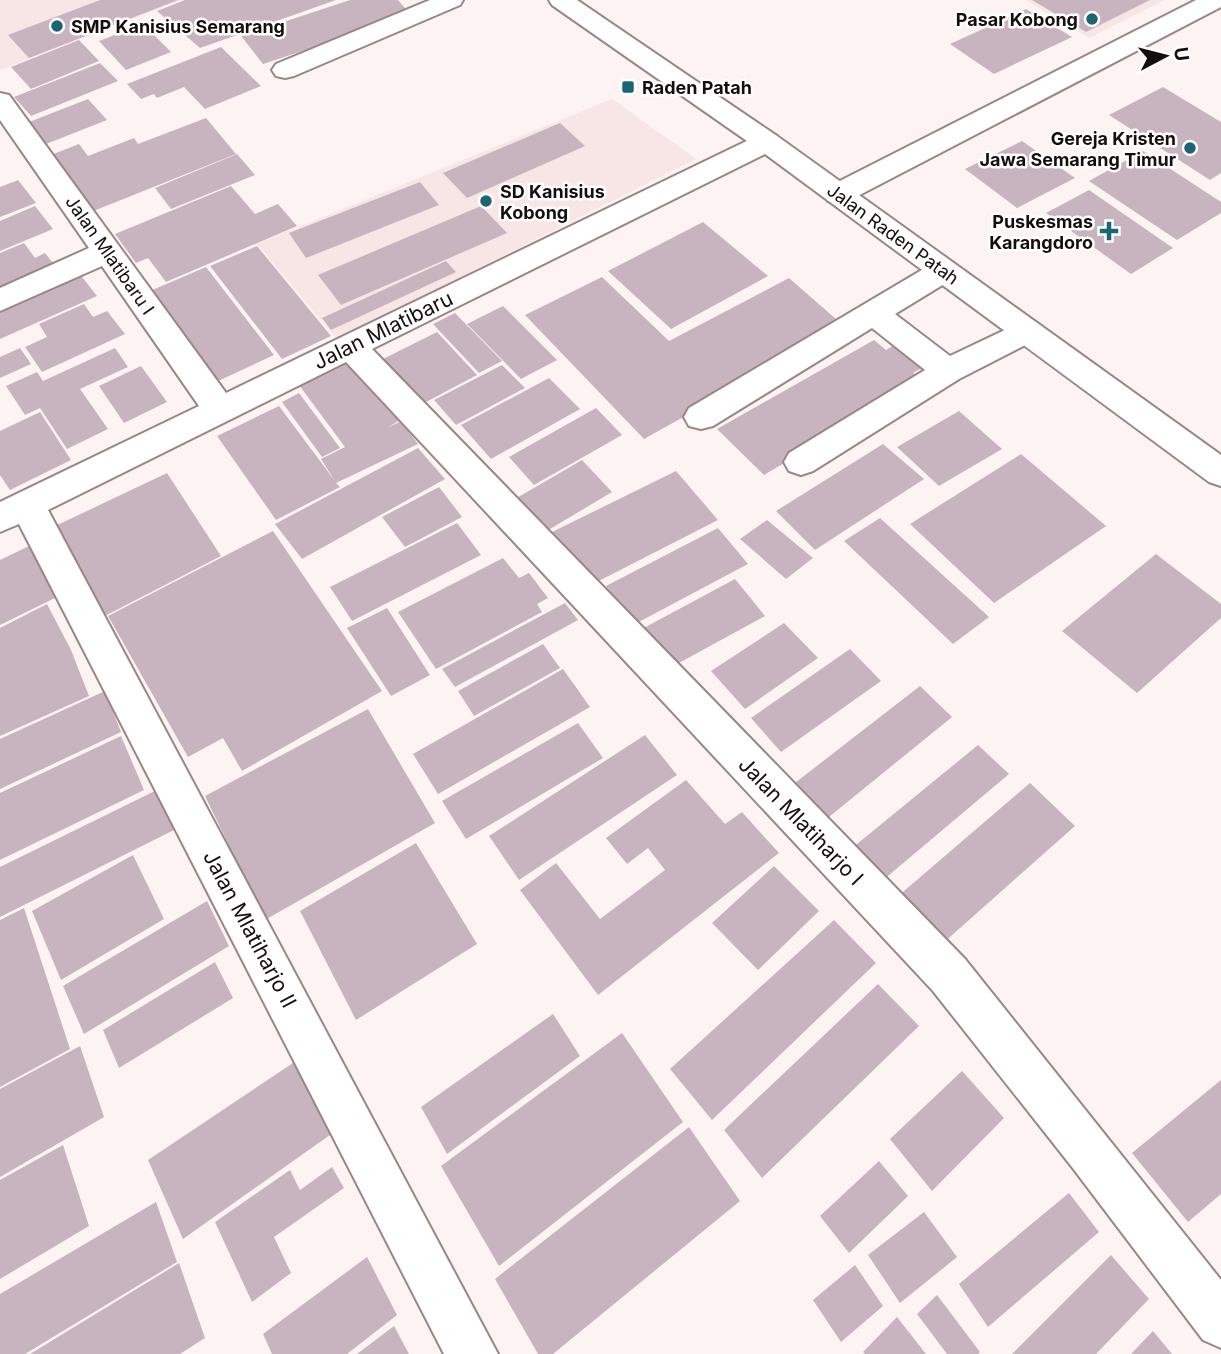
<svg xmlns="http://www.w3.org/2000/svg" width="1221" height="1354" font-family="Inter,sans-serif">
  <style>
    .built { fill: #f8e5e6 }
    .building { fill: #c7b4be }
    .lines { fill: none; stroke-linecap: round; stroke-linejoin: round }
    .minor-casing { stroke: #9b8686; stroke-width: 4 }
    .highway-casing { stroke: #9b8686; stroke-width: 4 }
    .minor { fill: #fff; fill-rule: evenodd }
    .highway { fill: #fff; fill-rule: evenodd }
    .poi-dot { fill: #1c6572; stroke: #fff; stroke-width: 2.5 }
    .labels { text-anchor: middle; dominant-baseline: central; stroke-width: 5; stroke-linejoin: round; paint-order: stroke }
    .far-poi-label { font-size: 18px; font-weight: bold; fill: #160e0e; stroke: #fff; text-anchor: end }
    .far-street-label { font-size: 18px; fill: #160e0e; stroke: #fff }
    .street-label { font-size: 21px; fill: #160e0e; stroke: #fff }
  </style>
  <rect width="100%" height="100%" fill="#fdf3f3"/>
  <g class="built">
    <path d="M0,0H181L0,70Z"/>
    <path d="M1026,0H1165L1089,38Z"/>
    <path d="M612,99L696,159L337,339L257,244Z"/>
  </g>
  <g class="building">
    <path d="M100,0H178L29,58L8,35Z"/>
    <path d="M185,0H336L200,48L157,11Z"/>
    <path d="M350,0H398L411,15L263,64L241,36Z"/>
    <path d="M1032,0H1150L1086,32Z"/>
    <path d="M1026,9L1072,37L994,74L950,44Z"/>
    <path d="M143,24L171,52L126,70L99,41Z"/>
    <path d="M79,40L99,61L31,89L11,67Z"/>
    <path d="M221,47L261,86L205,109L184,87L157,98L154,94L141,99L127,84Z"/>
    <path d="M100,63L118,81L31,116L14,97Z"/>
    <path d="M1163,87L1221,122V173L1210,180L1109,115Z"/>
    <path d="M88,99L107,120L41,146L24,124Z"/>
    <path d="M206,118L236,154L91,212L51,155L79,144L88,156L134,138L138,144Z"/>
    <path d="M560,123L585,146L467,198L443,173Z"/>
    <path d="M1022,141L1075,178L1017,208L965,169Z"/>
    <path d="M1143,151L1221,202V213L1177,240L1089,181Z"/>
    <path d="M237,154L255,175L171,209L155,188Z"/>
    <path d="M18,180L36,203L0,217V187Z"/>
    <path d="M420,182L439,205L306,258L289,233Z"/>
    <path d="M231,186L255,214L278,204L297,226L166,282L148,258L136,263L115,234Z"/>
    <path d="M1089,190L1173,248L1131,274L1046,213Z"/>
    <path d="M35,206L53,229L0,251V221Z"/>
    <path d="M481,206L507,233L341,305L318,275Z"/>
    <path d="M703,222L768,276L671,329L608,271Z"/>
    <path d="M24,243L35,258L45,253L56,267L0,291V253Z"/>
    <path d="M257,246L331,336L282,359L210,266Z"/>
    <path d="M446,261L456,272L331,330L322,318Z"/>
    <path d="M206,267L274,355L216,382L150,291Z"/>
    <path d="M79,273L97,296L0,339V308Z"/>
    <path d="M602,277L669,341L789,278L845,327L644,439L525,315Z"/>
    <path d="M84,304L93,317L107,311L125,334L42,372L25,347L47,337L39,324Z"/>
    <path d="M503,306L557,360L521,379L467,324Z"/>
    <path d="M455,313L502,361L479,373L433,324Z"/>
    <path d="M437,332L477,375L413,409L373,364Z"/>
    <path d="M874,340L886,350L894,345L922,368L913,373L922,381L764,475L717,429Z"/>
    <path d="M20,348L31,364L0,378V357Z"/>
    <path d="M115,348L128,367L80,389L108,429L67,449L40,408L25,415L6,386L37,372L43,381Z"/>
    <path d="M353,360L400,420L387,428L401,421L418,444L336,483L340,487L276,520L217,436L279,406L335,481L321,459L345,447L299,385Z"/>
    <path d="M502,365L525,388L456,425L434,400Z"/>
    <path d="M141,366L167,402L124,423L99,386Z"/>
    <path d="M549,378L580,409L491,459L461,425Z"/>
    <path d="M299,393L340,448L322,457L282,402Z"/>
    <path d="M596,408L622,435L534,485L509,457Z"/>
    <path d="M959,411L1002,449L939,486L897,447Z"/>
    <path d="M40,412L71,460L10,490L0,475V431Z"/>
    <path d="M883,444L924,479L815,550L776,511Z"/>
    <path d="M418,448L445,479L302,559L275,524Z"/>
    <path d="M1021,454L1106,526L994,603L910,524Z"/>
    <path d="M582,460L612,492L545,532L515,499Z"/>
    <path d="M676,471L718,520L589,586L550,533Z"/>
    <path d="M167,473L221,556L101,618L51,528Z"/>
    <path d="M439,487L462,517L405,547L382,517Z"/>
    <path d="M880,518L989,617L953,644L844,541Z"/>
    <path d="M767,520L813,558L786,579L740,539Z"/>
    <path d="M457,523L481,555L352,621L330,587Z"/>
    <path d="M718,528L748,564L635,624L606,586Z"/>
    <path d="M273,531L382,691L242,771L223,738L188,757L108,616Z"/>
    <path d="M29,546L57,597L0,625V560Z"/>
    <path d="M1156,554L1221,604V618L1137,693L1062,631Z"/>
    <path d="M503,558L519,578L529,573L548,598L537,604L542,612L436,669L398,612Z"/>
    <path d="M735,579L765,616L668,669L640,630Z"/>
    <path d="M565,603L578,620L455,687L442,669Z"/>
    <path d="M47,604L71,650L89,696L0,736V628Z"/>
    <path d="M387,608L430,675L391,696L347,628Z"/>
    <path d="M784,623L818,658L745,709L711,671Z"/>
    <path d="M543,644L560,668L474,716L458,691Z"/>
    <path d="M850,649L881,681L781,752L751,718Z"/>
    <path d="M563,669L590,707L438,794L413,754Z"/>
    <path d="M920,686L952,717L824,821L791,786Z"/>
    <path d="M105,691L121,732L0,789V739Z"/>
    <path d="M368,709L435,823L265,920L205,796Z"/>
    <path d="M578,723L603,758L466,839L442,801Z"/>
    <path d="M645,735L677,775L519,880L489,836Z"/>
    <path d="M121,736L144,790L0,860V793Z"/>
    <path d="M978,745L1009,774L876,886L846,853Z"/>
    <path d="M686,780L725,824L742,812L779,853L598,995L520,890L556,863L600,919L665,870L648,848L627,864L606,838Z"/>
    <path d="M1030,783L1075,826L942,944L897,897Z"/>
    <path d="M167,785L184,825L0,917V867Z"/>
    <path d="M416,843L477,944L356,1020L300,911Z"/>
    <path d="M133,855L164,919L61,980L32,911Z"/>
    <path d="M774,866L819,911L758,970L712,923Z"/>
    <path d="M207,901L229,946L84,1034L63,986Z"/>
    <path d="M24,908L70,1049L0,1087V920Z"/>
    <path d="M834,920L876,963L712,1120L670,1069Z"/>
    <path d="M215,962L233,998L119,1068L103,1030Z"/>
    <path d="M878,984L919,1026L762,1178L724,1130Z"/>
    <path d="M553,1014L580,1056L447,1154L421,1107Z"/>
    <path d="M622,1033L683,1122L499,1266L441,1166Z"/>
    <path d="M80,1046L104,1117L0,1177V1089Z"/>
    <path d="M299,1059L337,1130L183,1239L148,1160Z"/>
    <path d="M962,1071L1004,1118L932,1191L890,1139Z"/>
    <path d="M1221,1080V1194L1188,1222L1132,1153Z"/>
    <path d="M689,1127L740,1201L553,1354H538L495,1279Z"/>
    <path d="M63,1145L89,1226L0,1279V1180Z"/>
    <path d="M879,1161L908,1196L849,1253L820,1216Z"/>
    <path d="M332,1167L344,1188L274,1237L291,1273L252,1302L215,1222L290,1170L300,1190Z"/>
    <path d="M1069,1193L1099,1232L988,1327L959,1284Z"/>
    <path d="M156,1202L177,1262L25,1354H0V1294Z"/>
    <path d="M924,1212L957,1257L900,1303L868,1255Z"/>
    <path d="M1111,1255L1149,1299L1096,1354H1012Z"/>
    <path d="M367,1257L397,1315L347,1354H272L263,1334Z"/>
    <path d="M179,1263L205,1338L180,1354H30Z"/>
    <path d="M855,1265L883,1306L841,1342L813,1300Z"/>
    <path d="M937,1295L980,1352L978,1354H947L917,1314Z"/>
    <path d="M897,1317L926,1354H865L863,1352Z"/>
    <path d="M394,1326L409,1354H357Z"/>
    <path d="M1153,1331L1172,1354H1131Z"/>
  </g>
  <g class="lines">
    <g class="minor-casing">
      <g id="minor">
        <path d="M430,0H463L460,5L294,76L285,78L276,76L272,70L276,64Z"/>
        <path d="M1196,0H1221V7L848,201L838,203L828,201L824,194L828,187Z"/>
        <path d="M0,93L9,95L226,393L757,136L767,133L777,136L781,142L777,148L372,349L965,959L1221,1280V1348L1203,1340L1072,1167L933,991L346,362L48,510L498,1354H444L19,524L0,532V502L199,406L102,266L0,311V288L89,248L0,120Z"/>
        <path d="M943,261L954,264L958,271L954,278L895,314L950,356L1026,320L1037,323L1042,331L1037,339L959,379L813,471L801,475L789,471L784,462L789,453L925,370L872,328L713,426L701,429L689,426L684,417L689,408L932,264Z"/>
      </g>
    </g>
    <g class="highway-casing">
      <path id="highway" d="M549,0H577L777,136L1221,455V486L1209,482L757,148L552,5Z"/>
    </g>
    <use href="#minor" class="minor"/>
    <use href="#highway" class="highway"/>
  </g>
  <g class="poi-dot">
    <circle cx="1092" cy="19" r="7"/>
    <circle cx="57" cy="26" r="7"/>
    <rect x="621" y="80" width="14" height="14" rx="3.5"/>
    <circle cx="1190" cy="148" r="7"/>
    <circle cx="486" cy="201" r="7"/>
    <path d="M1105.5 220.5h7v7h7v7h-7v7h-7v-7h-7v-7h7z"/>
  </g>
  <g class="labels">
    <g class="far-poi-label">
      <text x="1078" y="19">Pasar Kobong</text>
      <text x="71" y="26" text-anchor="start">SMP Kanisius Semarang</text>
      <text x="642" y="87" text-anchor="start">Raden Patah</text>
      <text x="1176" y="138">Gereja Kristen<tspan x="1176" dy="21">Jawa Semarang Timur</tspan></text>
      <text x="500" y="191" text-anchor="start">SD Kanisius<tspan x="500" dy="21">Kobong</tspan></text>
      <text x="1093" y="221">Puskesmas<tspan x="1093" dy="21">Karangdoro</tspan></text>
    </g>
    <g class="far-street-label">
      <text transform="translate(893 234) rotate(36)">Jalan Raden Patah</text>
      <text transform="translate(110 255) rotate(55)">Jalan Mlatibaru I</text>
    </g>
    <g class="street-label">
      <text transform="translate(383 330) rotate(-26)">Jalan Mlatibaru</text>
      <text transform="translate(801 821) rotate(46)">Jalan Mlatiharjo I</text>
      <text transform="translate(250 929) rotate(62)">Jalan Mlatiharjo II</text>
    </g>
  </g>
  <g transform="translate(1165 56) rotate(83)" stroke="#ffffff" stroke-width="5" paint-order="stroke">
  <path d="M0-5L12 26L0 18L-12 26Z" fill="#160e0e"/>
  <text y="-10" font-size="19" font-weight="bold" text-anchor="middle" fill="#160e0e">U</text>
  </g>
</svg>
